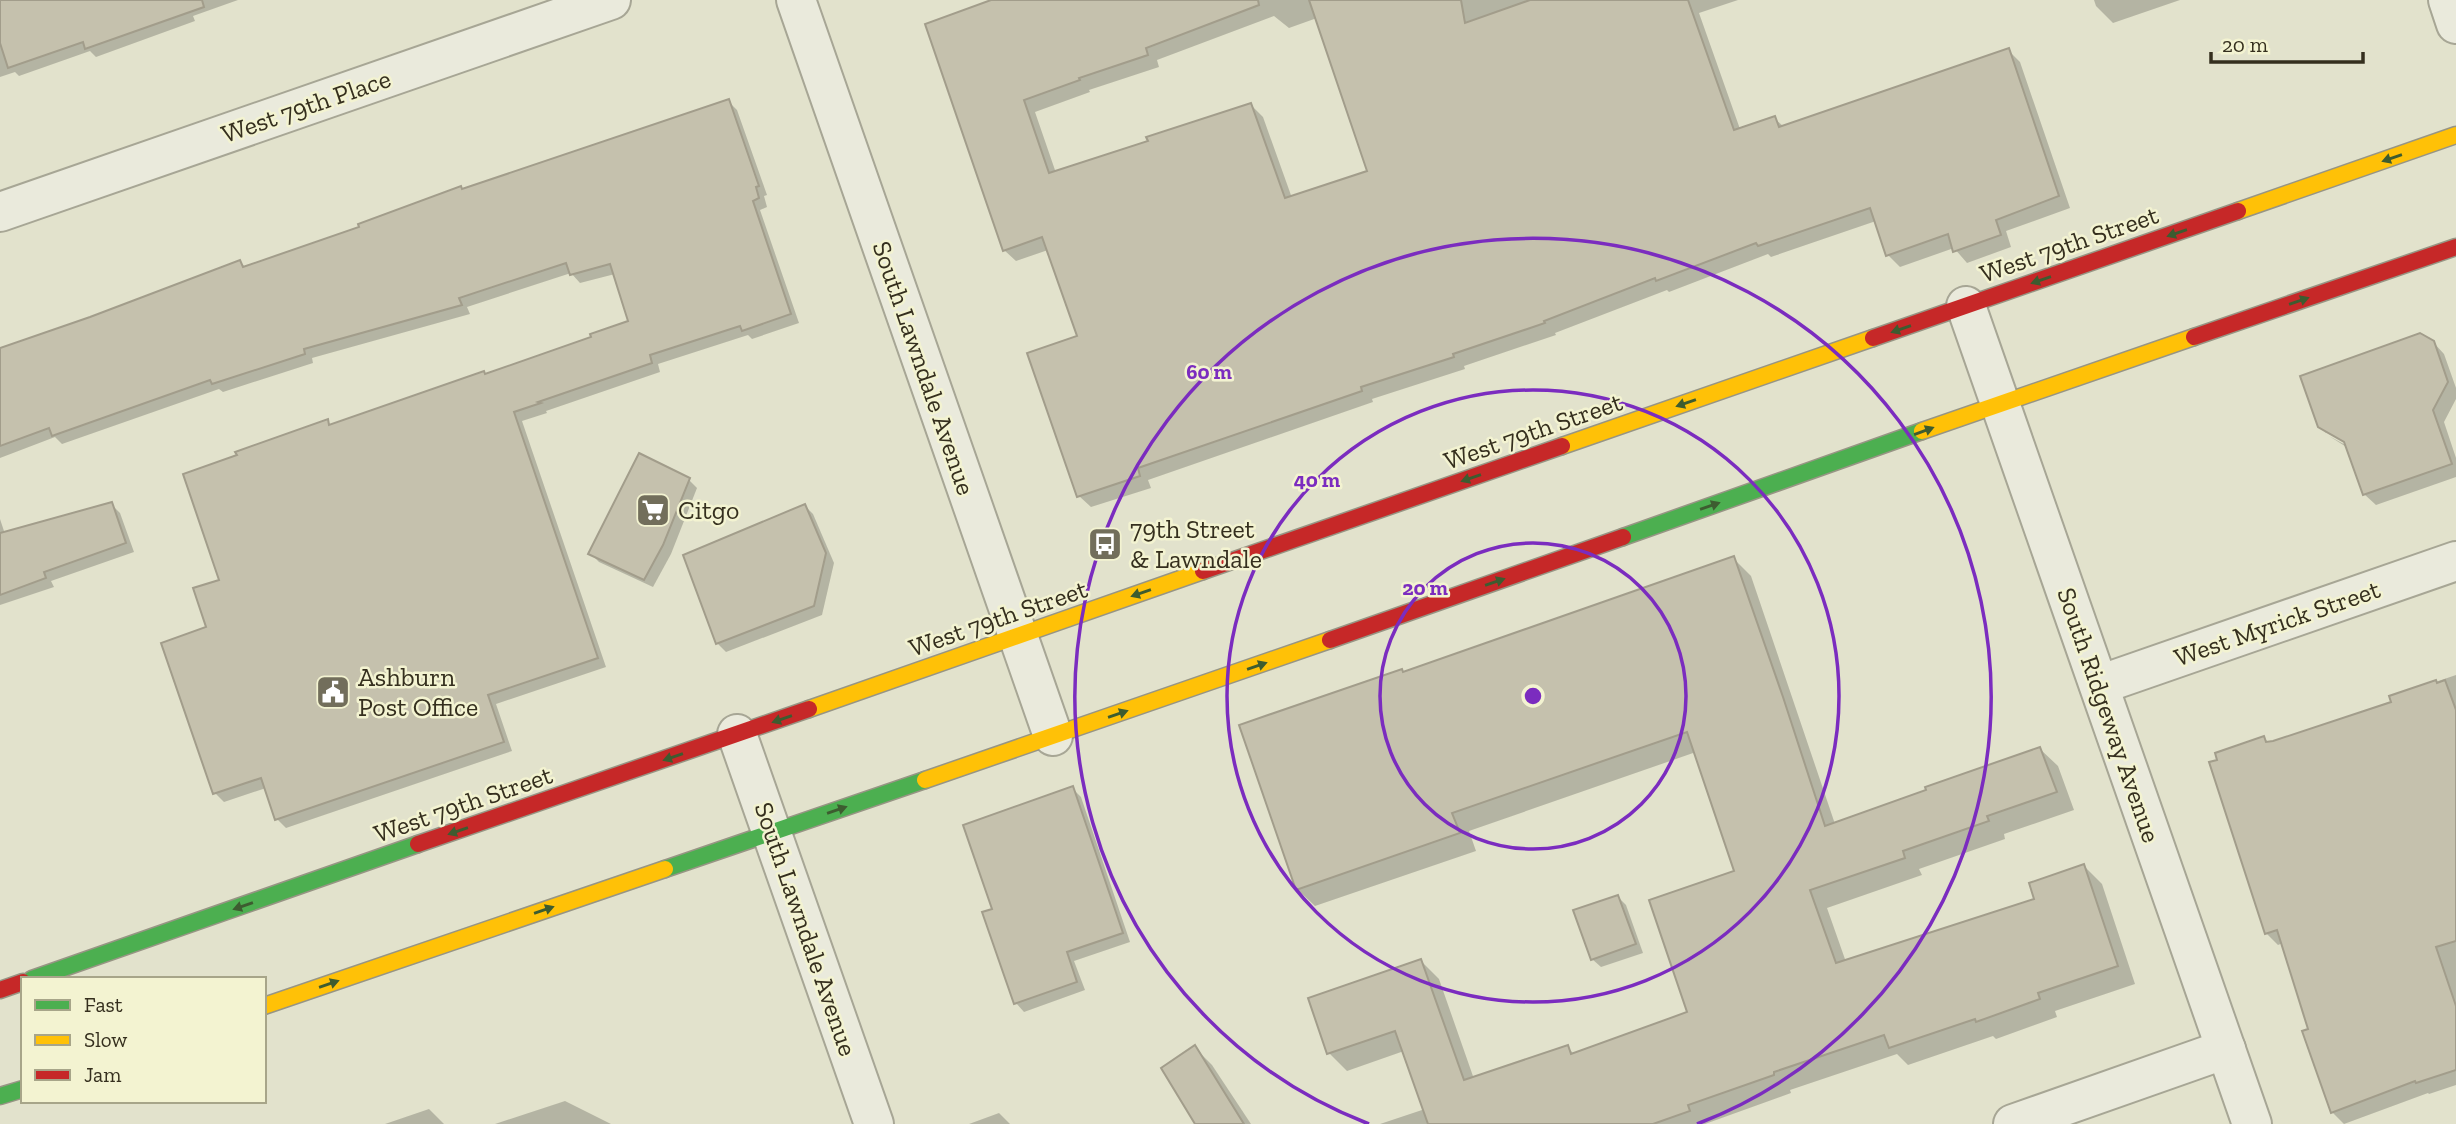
<svg xmlns="http://www.w3.org/2000/svg" width="2456" height="1124" font-family="'Zilla Slab',serif">
  <style>
    .shadow { fill: #0003; fill-rule: evenodd }
    .building { fill: #c5c1ad; stroke: #a29d8b; stroke-width: 2 }
    .lines { fill: none; stroke-linecap: round; stroke-linejoin: round }
    .street-casing { stroke: #a7a695; stroke-width: 42 }
    .fast-casing { stroke: #979584; stroke-width: 19 }
    .slow-casing { stroke: #979584; stroke-width: 19 }
    .jam-casing { stroke: #979584; stroke-width: 19 }
    .street { stroke: #eaeadc; stroke-width: 38 }
    .fast { stroke: #4caf50; stroke-width: 16 }
    .slow { stroke: #ffc107; stroke-width: 16 }
    .jam { stroke: #c62828; stroke-width: 16 }
    .oneway { fill: #3d5c30 }
    .ring { fill: none; stroke: #7b2cbf; stroke-width: 3.5 }
    .labels { text-anchor: middle; dominant-baseline: central; stroke-width: 5; stroke-linejoin: round; paint-order: stroke }
    .street-label { font-size: 26px; fill: #352f1e; stroke: #f3f3d1 }
    .poi-label { font-size: 26px; fill: #352f1e; stroke: #f3f3d1; text-anchor: start }
    .centre { fill: #7b2cbf; stroke: #f3f3d1; stroke-width: 3.5 }
    .ring-label { font-size: 21px; text-anchor: middle; font-weight: bold; fill: #7b2cbf; stroke: #f3f3d1; stroke-width: 5; stroke-linejoin: round; paint-order: stroke }
  </style>
  <rect width="100%" height="100%" fill="#e2e2cc"/>
  <g class="shadow">
    <path d="M0,0H238L193,16L195,21L96,57L90,51L19,76L15,72L0,77Z"/>
    <path d="M1016,0H1738L1699,13L1740,129L1774,118L1784,127L2008,50L2020,62L2070,208L2006,231L2011,247L1967,263L1954,248L1900,267L1888,255L1876,221L1771,257L1768,254L1669,292L1667,290L1555,333L1556,335L1464,366L1465,369L1372,399L1373,402L1148,480L1151,488L1091,507L1079,496V337L1048,250L1016,261L1004,250ZM1274,16L1289,28L1317,18L1369,172L1292,198L1263,117L1251,105L1150,142L1056,173L1035,112L1090,92L1089,90L1159,67L1157,60Z"/>
    <path d="M2094,0H2180L2113,23L2096,6Z"/>
    <path d="M728,101L737,110L767,195L764,196L767,207L760,210L799,323L752,339L748,335L658,364L660,372L546,411L547,413L522,421L606,667L496,704L512,751L286,828L277,819L266,788L224,802L215,793L209,628L222,581L327,421L331,426L486,375L593,338L630,322L615,274L580,283L571,273L467,307L470,314L312,358L313,363L223,392L219,389L62,444L55,437L0,458V353L4,349L240,262L246,268L463,191Z"/>
    <path d="M2433,342L2444,354L2456,388V399L2444,422L2456,458V477L2376,505L2364,494L2348,448L2329,436L2351,448L2353,445L2326,430V433L2320,426Z"/>
    <path d="M689,480L697,488L671,554L653,587L599,562L590,553Z"/>
    <path d="M111,504L120,513L134,552L51,581L54,587L0,605V519L5,534Z"/>
    <path d="M805,506L813,514L834,563L822,615L726,652L717,643Z"/>
    <path d="M1733,558L1751,576L1835,824L2040,749L2058,766L2074,810L2004,834L2005,839L1919,869L1922,875L1827,908L1846,962L2037,900L2084,866L2102,884L2135,984L2055,1011L2057,1017L1996,1039L1993,1036L1908,1065L1897,1054L1790,1090L1791,1093L1705,1124H1380L1425,1109L1404,1051L1347,1071L1329,1053L1421,961L1439,979L1474,1079L1567,1047L1574,1054L1689,1013L1736,872L1696,752L1469,831L1476,851L1315,906L1297,889L1404,673Z"/>
    <path d="M2456,675V1085L2429,1094L2428,1093L2344,1124L2332,1112L2283,943L2278,945L2266,933L2264,738L2269,743L2393,703L2391,697Z"/>
    <path d="M1072,788L1081,797L1130,942L1074,961L1085,990L1024,1012L1016,1003L994,910Z"/>
    <path d="M1618,897L1626,905L1643,953L1601,967L1592,959Z"/>
    <path d="M1194,1047L1212,1065L1251,1124H1197Z"/>
    <path d="M565,1101L611,1124H495Z"/>
    <path d="M429,1109L444,1124H385Z"/>
    <path d="M999,1113L1010,1124H969Z"/>
  </g>
  <g class="building">
    <path d="M0,0H202L204,7L85,49L83,42L8,68L0,43Z"/>
    <path d="M991,0H1258L1259,5L1146,48L1148,55L1079,78L1080,80L1024,100L1049,173L1148,141L1146,137L1251,103L1285,198L1367,171L1309,0H1461L1465,23L1530,0H1688L1734,130L1775,116L1779,127L2009,48L2059,196L1996,220L2001,235L1953,252L1948,234L1886,256L1870,208L1758,246L1756,243L1656,281L1655,278L1544,321L1545,323L1453,354L1454,357L1361,387L1362,391L1138,468L1140,476L1077,497L1027,353L1077,336L1042,237L1003,251L925,24Z"/>
    <path d="M729,99L759,186L756,187L759,198L753,201L791,314L742,331L740,326L650,355L652,363L538,402L541,403L514,412L598,658L488,695L504,742L275,820L261,778L213,794L161,643L206,627L193,588L219,580L183,474L237,455L235,452L328,419L329,425L484,371L485,374L591,337L590,334L628,321L610,264L570,275L566,263L459,298L462,305L304,349L305,354L212,384L210,380L52,436L49,428L0,446V348L90,317L240,260L243,267L359,227L358,224L461,186L462,189Z"/>
    <path d="M2420,333L2434,341L2448,382L2433,410L2452,464L2363,495L2344,442L2318,427L2300,376Z"/>
    <path d="M639,453L690,478L663,545L644,580L588,554Z"/>
    <path d="M112,502L126,543L44,572L46,578L0,595V533Z"/>
    <path d="M805,504L826,553L814,606L716,644L683,555Z"/>
    <path d="M1734,556L1783,697L1825,826L1926,790L1925,787L2040,747L2057,792L1987,816L1989,821L1903,851L1905,858L1810,890L1836,963L2034,899L2029,883L2084,864L2118,966L2038,993L2040,999L1976,1022L1975,1019L1889,1048L1884,1035L1774,1072V1075L1688,1105L1690,1111L1653,1124H1428L1395,1031L1327,1054L1308,998L1421,959L1464,1080L1568,1045L1571,1054L1687,1012L1649,900L1734,871L1687,732L1452,813L1460,833L1296,890L1239,725L1402,669L1403,672Z"/>
    <path d="M2436,680L2437,683L2445,680L2456,710V941L2436,947L2456,1006V1070L2416,1083L2415,1081L2331,1113L2302,1031L2308,1029L2277,930L2265,934L2209,762L2217,760L2215,753L2264,736L2266,742L2273,741L2391,702L2389,696Z"/>
    <path d="M1073,786L1123,933L1067,952L1077,982L1014,1004L982,912L992,909L963,825Z"/>
    <path d="M1618,895L1636,944L1591,960L1573,910Z"/>
    <path d="M1195,1045L1244,1124H1195L1161,1068Z"/>
  </g>
  <g class="lines">
    <g class="street-casing">
      <g id="street">
        <path d="M796,0L1053,736"/>
        <path d="M2448,0L2456,24"/>
        <path d="M0,212L611,0"/>
        <path d="M1966,306L2252,1124"/>
        <path d="M2099,685L2456,561"/>
        <path d="M737,734L874,1124"/>
        <path d="M2013,1124L2226,1049"/>
      </g>
    </g>
    <g class="fast-casing">
      <g id="fast">
        <path d="M1623,537L1922,431"/>
        <path d="M665,869L925,780"/>
        <path d="M32,979L418,844"/>
        <path d="M0,1096L23,1089"/>
      </g>
    </g>
    <g class="slow-casing">
      <g id="slow">
        <path d="M2238,211L2456,135"/>
        <path d="M1922,431L2194,337"/>
        <path d="M1562,446L1873,338"/>
        <path d="M809,709L1203,571"/>
        <path d="M925,780L1330,640"/>
        <path d="M264,1006L665,869"/>
      </g>
    </g>
    <g class="jam-casing">
      <g id="jam">
        <path d="M2194,337L2456,247"/>
        <path d="M1873,338L2238,211"/>
        <path d="M1203,571L1562,446"/>
        <path d="M1330,640L1623,537"/>
        <path d="M418,844L809,709"/>
        <path d="M0,990L23,982"/>
      </g>
    </g>
    <use href="#street" class="street"/>
    <use href="#fast" class="fast"/>
    <use href="#slow" class="slow"/>
    <use href="#jam" class="jam"/>
  </g>
  <defs><path id="oneway-solid" d="M-6-.8H1V-3.2L6.5 0L1 3.2V.8H-6Z" transform="scale(1.75)"/></defs>
  <g class="oneway">
    <use href="#oneway-solid" transform="translate(2392 158) rotate(161)"/>
    <use href="#oneway-solid" transform="translate(2177 233) rotate(161)"/>
    <use href="#oneway-solid" transform="translate(2041 280) rotate(161)"/>
    <use href="#oneway-solid" transform="translate(2299 301) rotate(-19)"/>
    <use href="#oneway-solid" transform="translate(1901 329) rotate(161)"/>
    <use href="#oneway-solid" transform="translate(1686 403) rotate(161)"/>
    <use href="#oneway-solid" transform="translate(1924 431) rotate(-20)"/>
    <use href="#oneway-solid" transform="translate(1471 478) rotate(161)"/>
    <use href="#oneway-solid" transform="translate(1710 506) rotate(-19)"/>
    <use href="#oneway-solid" transform="translate(1495 582) rotate(-19)"/>
    <use href="#oneway-solid" transform="translate(1141 593) rotate(161)"/>
    <use href="#oneway-solid" transform="translate(1257 666) rotate(-19)"/>
    <use href="#oneway-solid" transform="translate(1118 714) rotate(-19)"/>
    <use href="#oneway-solid" transform="translate(782 719) rotate(161)"/>
    <use href="#oneway-solid" transform="translate(673 757) rotate(161)"/>
    <use href="#oneway-solid" transform="translate(837 810) rotate(-19)"/>
    <use href="#oneway-solid" transform="translate(458 831) rotate(161)"/>
    <use href="#oneway-solid" transform="translate(243 906) rotate(161)"/>
    <use href="#oneway-solid" transform="translate(544 910) rotate(-19)"/>
    <use href="#oneway-solid" transform="translate(329 984) rotate(-19)"/>
  </g>
  <g class="ring">
    <circle cx="1533" cy="696" r="153"/>
    <circle cx="1533" cy="696" r="306"/>
    <path d="M1369 1124A458 458 0 1 1 1697 1124"/>
  </g>
  <defs>
    <g id="supermarket-square" transform="scale(1.75)"><rect x="-9" y="-9" width="18" height="18" rx="4" fill="#726e5b" stroke="#f3f3d1"/><path d="M-6-5.5h2.5l.6 2H6L4.5 2H-2.5L-4.4-4H-6ZM-1.5 3.2a1.3 1.3 0 1 0 .1 0ZM3 3.2a1.3 1.3 0 1 0 .1 0Z" fill="#fff"/></g>
    <g id="bus-square" transform="scale(1.75)"><rect x="-9" y="-9" width="18" height="18" rx="4" fill="#726e5b" stroke="#f3f3d1"/><path d="M-5-6H5V4H4V6H2V4H-2V6H-4V4H-5ZM-3.5-4V0h7V-4ZM-3.5 1.2v1.5H-2V1.2ZM2 1.2v1.5H3.5V1.2Z" fill="#fff"/></g>
    <g id="civic-square" transform="scale(1.75)"><rect x="-9" y="-9" width="18" height="18" rx="4" fill="#726e5b" stroke="#f3f3d1"/><path d="M-.6-6.5H3V-4.5H.6V-3L4-1V1h2V6H-6V1h2V-1L-.6-3ZM-1.2 2.5V6h2.4V2.5Z" fill="#fff"/></g>
  </defs>
  <g fill-rule="evenodd">
    <use href="#supermarket-square" x="653" y="510"/>
    <use href="#bus-square" x="1105" y="544"/>
    <use href="#civic-square" x="333" y="692"/>
  </g>
  <g class="labels">
    <g class="street-label">
      <text transform="translate(306 106) rotate(-19)">West 79th Place</text>
      <text transform="translate(2069 244) rotate(-19)">West 79th Street</text>
      <text transform="translate(924 368) rotate(71)">South Lawndale Avenue</text>
      <text transform="translate(1533 431) rotate(-19)">West 79th Street</text>
      <text transform="translate(998 618) rotate(-19)">West 79th Street</text>
      <text transform="translate(2277 623) rotate(-19)">West Myrick Street</text>
      <text transform="translate(2109 715) rotate(71)">South Ridgeway Avenue</text>
      <text transform="translate(463 804) rotate(-19)">West 79th Street</text>
      <text transform="translate(806 929) rotate(71)">South Lawndale Avenue</text>
    </g>
    <g class="poi-label">
      <text x="678" y="510">Citgo</text>
      <text x="1130" y="529">79th Street<tspan x="1130" dy="30">&amp; Lawndale</tspan></text>
      <text x="358" y="677">Ashburn<tspan x="358" dy="30">Post Office</tspan></text>
    </g>
  </g>
  <circle cx="1533" cy="696" r="10" class="centre"/>
  <g class="ring-label">
    <text x="1209" y="379">60 m</text>
    <text x="1317" y="487">40 m</text>
    <text x="1425" y="595">20 m</text>
  </g>
  <rect x="21" y="977" width="245" height="126" fill="#f3f3d1" stroke="#a7a589" stroke-width="2"/>
  <rect x="35" y="1000" width="35" height="10" fill="#4caf50" stroke="#a7a589" stroke-width="2"/>
  <text x="84" y="1012" font-size="21" fill="#352f1e">Fast</text>
  <rect x="35" y="1035" width="35" height="10" fill="#ffc107" stroke="#a7a589" stroke-width="2"/>
  <text x="84" y="1047" font-size="21" fill="#352f1e">Slow</text>
  <rect x="35" y="1070" width="35" height="10" fill="#c62828" stroke="#a7a589" stroke-width="2"/>
  <text x="84" y="1082" font-size="21" fill="#352f1e">Jam</text>
  <path d="M2211 52v10h152v-10" fill="none" stroke="#352f1e" stroke-width="3.5"/>
  <text x="2222" y="52" font-size="21" fill="#352f1e" stroke="#f3f3d1" stroke-width="5" paint-order="stroke">20 m</text>
</svg>
